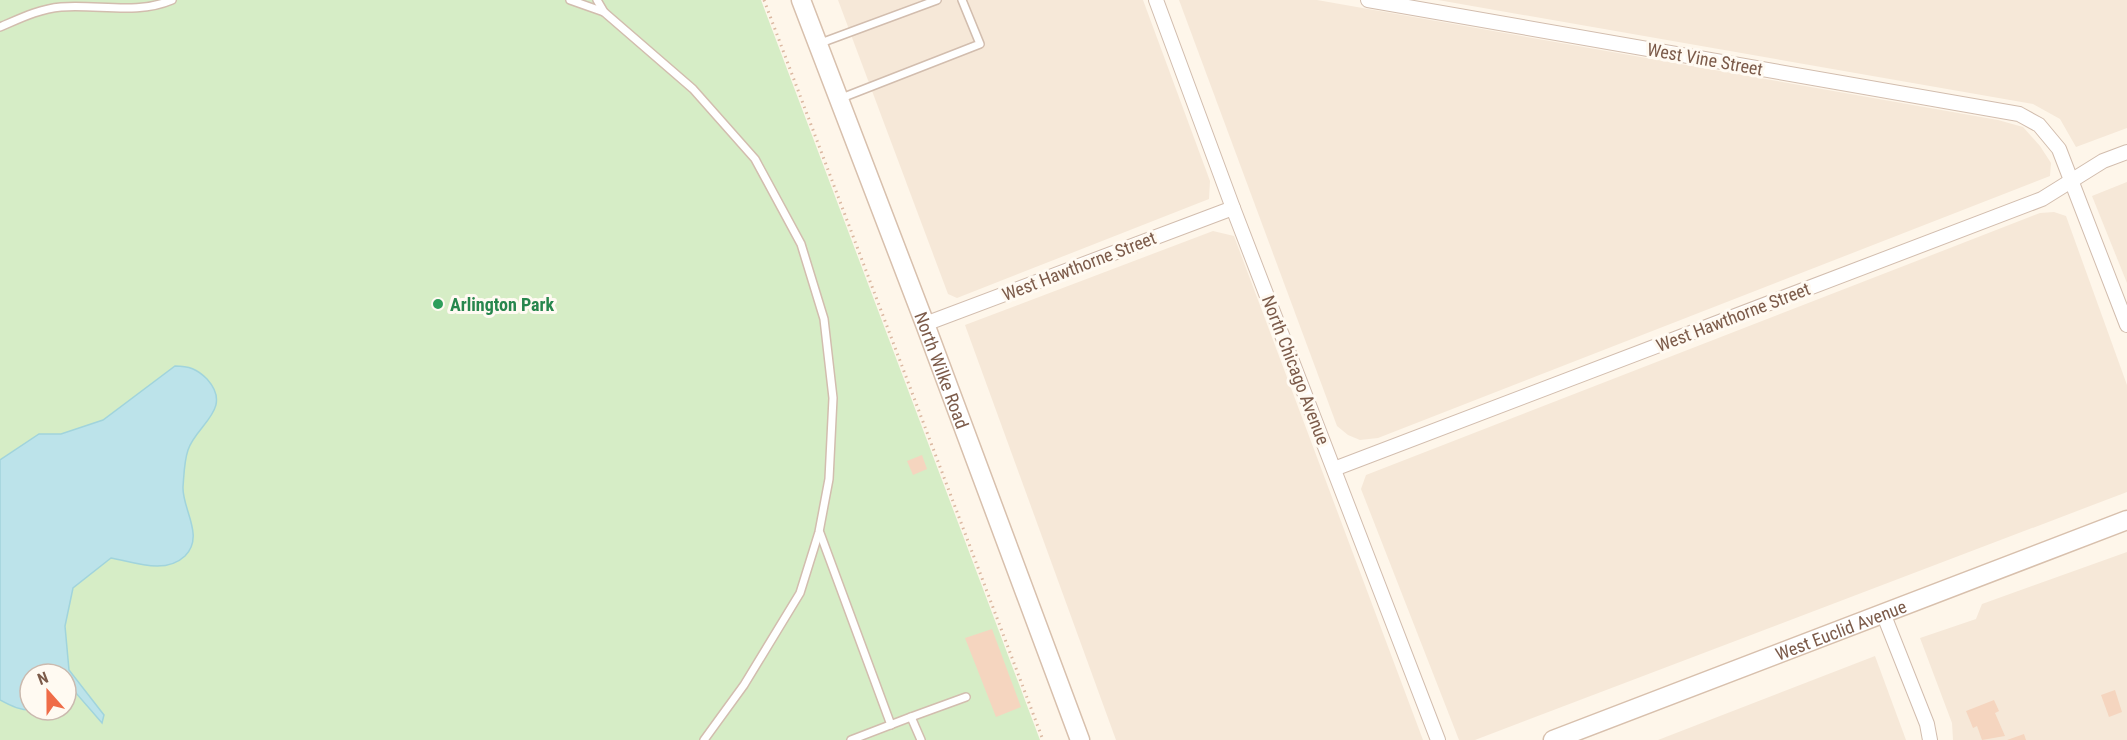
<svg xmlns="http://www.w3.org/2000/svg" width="2127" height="740" font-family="'Roboto Condensed',sans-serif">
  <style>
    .residential { fill: #f6e8d8 }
    .green { fill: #d6edc6; fill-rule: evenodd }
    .water { fill: #bce3ea; stroke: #a1d4dc; stroke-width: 1.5 }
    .building { fill: #f5d5bf }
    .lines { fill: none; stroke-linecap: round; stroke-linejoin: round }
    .service-casing { stroke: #d2bdae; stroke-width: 10 }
    .minor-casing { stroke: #d2bdae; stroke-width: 16 }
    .secondary-casing { stroke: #d8c0ad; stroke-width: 21 }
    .path { stroke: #dbb8a1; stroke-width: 3; stroke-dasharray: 1.5 4.5; stroke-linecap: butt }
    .service { stroke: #fff; stroke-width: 7 }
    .minor { stroke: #fff; stroke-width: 14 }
    .secondary { stroke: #fff; stroke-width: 18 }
    .leisure-dot { fill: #2e9e5b; stroke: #fffaf2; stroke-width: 2 }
    .labels { text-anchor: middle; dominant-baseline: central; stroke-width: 6; stroke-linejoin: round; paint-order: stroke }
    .street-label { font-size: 18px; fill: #7c5b4a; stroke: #fffaf2 }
    .leisure-label { font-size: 18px; font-weight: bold; fill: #27864d; stroke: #fffaf2; text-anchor: start }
  </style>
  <rect width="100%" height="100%" fill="#fef6ea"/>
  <g class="residential">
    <path d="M838,0H1143L1210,181L1209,199L957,298L948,294Z"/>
    <path d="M1179,0H1317L1998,120L2023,127L2040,146L2051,163L2050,176L1378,438L1360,440L1348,435L1337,426Z"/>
    <path d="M1438,0H2127V128L2076,147L2060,119L2033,104Z"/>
    <path d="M2127,182V283L2092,196Z"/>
    <path d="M2054,212L2066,216L2127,385V492L1475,740H1459L1361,489L1366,475L2040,213Z"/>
    <path d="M1213,231L1234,236L1423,740H1116L965,325Z"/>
    <path d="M2127,552V740H1953L1952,723L1920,638L1976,619L1982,604Z"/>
    <path d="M1875,656L1906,740H1658Z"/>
  </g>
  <path class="green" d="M0,0H761L1040,740H0ZM30,674H66V710H30Z"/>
  <path class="water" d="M175,366C189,366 197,369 207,379C234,409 196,425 188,450C184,462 184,475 183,487C182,509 205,536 185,556C165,575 134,562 111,558L73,588L65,626L69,670L104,715L102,723L76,693L66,695V674H30V710H34C21,711 11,706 0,700V460L39,434H61L103,420Z"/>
  <g class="building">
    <path d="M922,455L927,469L913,475L907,461Z"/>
    <path d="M992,629L1021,707L996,717L965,638Z"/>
    <path d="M2115,690L2122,712L2109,717L2101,695Z"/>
    <path d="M1994,700L1999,711L1995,713L2005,736L1982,740L1977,726L1973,728L1966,711Z"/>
    <path d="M2024,734L2026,740H2007Z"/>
  </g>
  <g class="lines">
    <g class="service-casing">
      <g id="service">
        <path d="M570,0L604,12"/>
        <path d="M597,0L604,12L693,89L755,159L801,244L824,319L833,398L829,479L819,532L800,593L744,685L704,740"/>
        <path d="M0,27C21,18 39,9 61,7C98,4 137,15 172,0"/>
        <path d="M818,44L937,0"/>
        <path d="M839,99L980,44L962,0"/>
        <path d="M820,533L891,725"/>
        <path d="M851,740L911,717"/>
        <path d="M921,740L911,717L966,697"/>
      </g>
    </g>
    <g class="minor-casing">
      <g id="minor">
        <path d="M1156,0L1233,208L1438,740"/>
        <path d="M1368,0L2019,114L2039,125L2059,149L2127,325"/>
        <path d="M925,324L1233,208"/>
        <path d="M1334,469L2042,199L2103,161L2127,152"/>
        <path d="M1883,613L1927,724L1930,740"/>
      </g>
    </g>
    <g class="secondary-casing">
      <g id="secondary">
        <path id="s1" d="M801,0L925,324L1080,740"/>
        <path id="s2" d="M1553,740L2127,520"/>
      </g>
    </g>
    <path class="path" d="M764,0L1043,740"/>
    <use href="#service" class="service"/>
    <use href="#minor" class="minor"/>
    <use href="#secondary" class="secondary"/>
  </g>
  <circle class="leisure-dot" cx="438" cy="304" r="6"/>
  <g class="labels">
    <g class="street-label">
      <text transform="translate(1705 59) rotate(10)">West Vine Street</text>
      <text transform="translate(1079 266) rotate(-21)">West Hawthorne Street</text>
      <text transform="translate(1733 317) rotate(-21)">West Hawthorne Street</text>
      <text stroke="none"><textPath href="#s1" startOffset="396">North Wilke Road</textPath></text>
      <text transform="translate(1296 370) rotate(69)">North Chicago Avenue</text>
      <text stroke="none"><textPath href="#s2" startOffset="308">West Euclid Avenue</textPath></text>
    </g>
    <g class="leisure-label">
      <text x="450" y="304">Arlington Park</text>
    </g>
  </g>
  <g transform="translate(48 692) rotate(339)"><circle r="28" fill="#fffaf2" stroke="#cbbaaf" stroke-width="1.5"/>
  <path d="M0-4.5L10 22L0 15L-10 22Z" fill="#ef6c48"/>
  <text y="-9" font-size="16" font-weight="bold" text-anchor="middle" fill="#7c5b4a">N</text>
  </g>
</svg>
